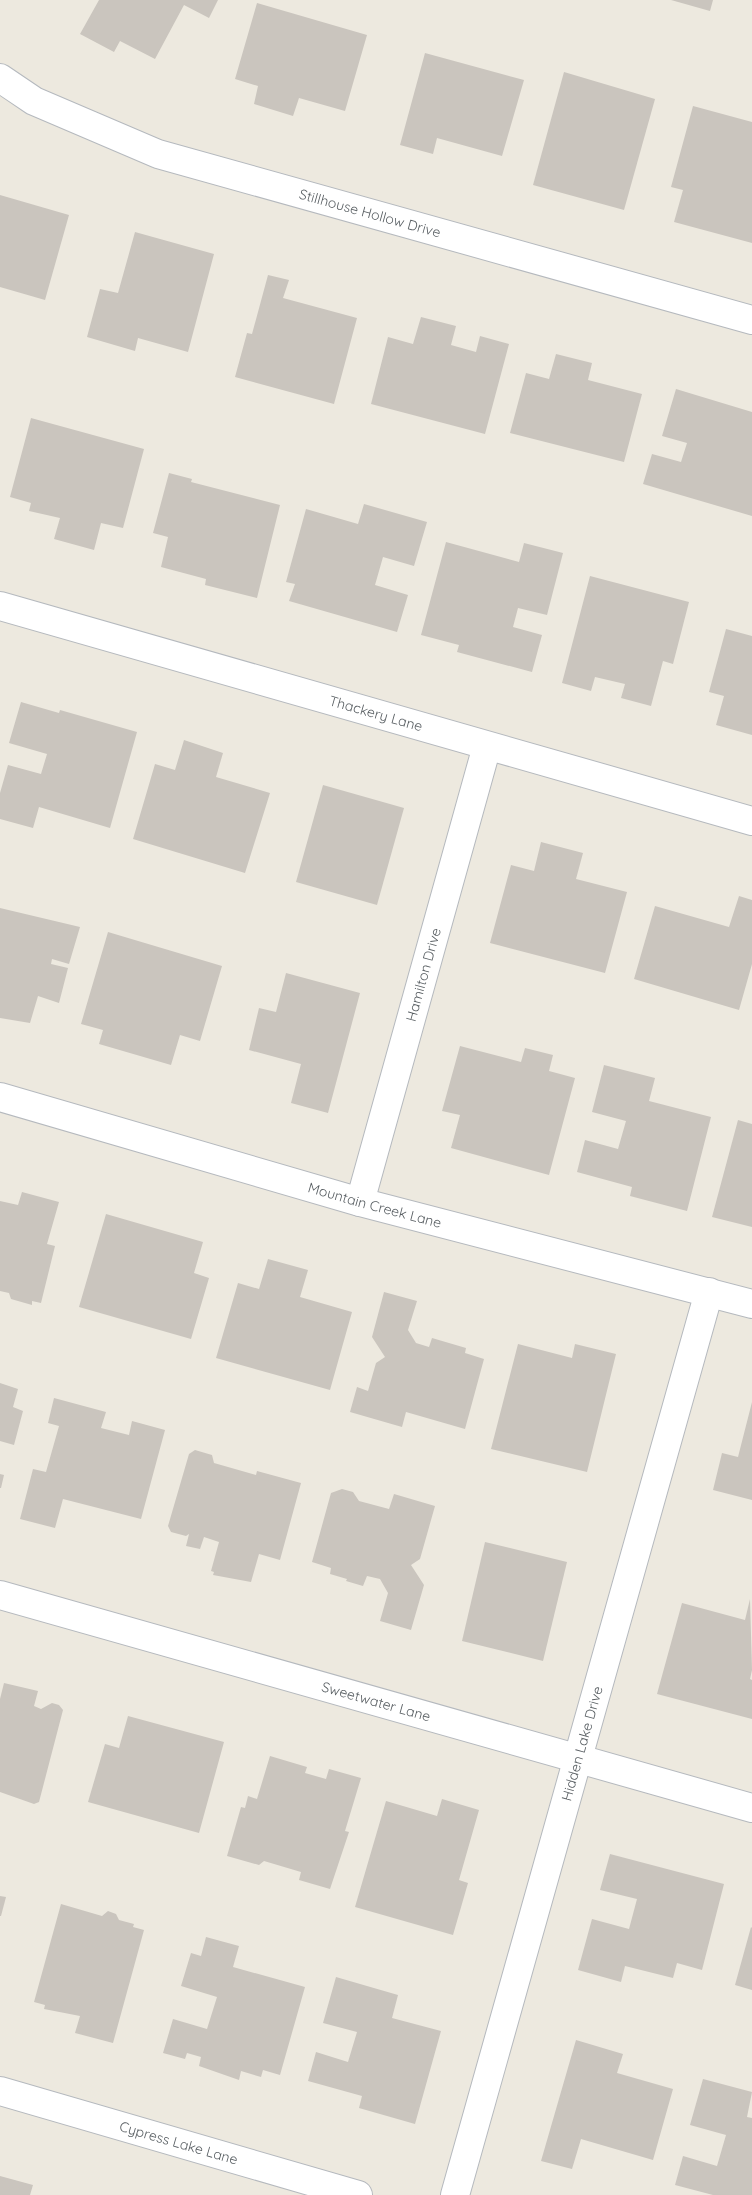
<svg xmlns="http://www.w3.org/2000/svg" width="752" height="2195" font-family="Quicksand,sans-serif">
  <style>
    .building { fill: #cac5be }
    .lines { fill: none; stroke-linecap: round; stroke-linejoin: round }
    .minor-casing { stroke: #b5b9be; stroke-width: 30 }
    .minor { stroke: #fff; stroke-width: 28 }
    .labels { text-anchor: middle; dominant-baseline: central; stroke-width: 4; stroke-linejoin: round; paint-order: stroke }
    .street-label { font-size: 14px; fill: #585e62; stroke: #fff }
  </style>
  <rect width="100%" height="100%" fill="#ede9df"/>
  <g class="building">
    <path d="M99,0H218L209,18L184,5L155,59L120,41L114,52L80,34Z"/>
    <path d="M671,0H713L710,11Z"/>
    <path d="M257,3L367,35L345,111L299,98L293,116L254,104L258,86L235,79Z"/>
    <path d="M425,53L524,80L502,156L437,138L433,154L400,145Z"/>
    <path d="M564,72L655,99L624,210L533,185Z"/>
    <path d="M693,106L752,122V243L674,222L683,190L671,187Z"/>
    <path d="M0,195L69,215L45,300L0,287Z"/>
    <path d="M135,232L214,254L188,352L138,338L135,351L87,337L100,289L118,293Z"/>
    <path d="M268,275L289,280L283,298L357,318L334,404L235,377L247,333L252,334Z"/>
    <path d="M421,317L456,326L451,345L476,352L480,336L509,344L485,434L371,404L388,337L413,344Z"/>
    <path d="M556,354L592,363L588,380L642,394L624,462L510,433L526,373L549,379Z"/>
    <path d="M676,389L752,412V516L643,484L652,454L681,462L687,443L662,436Z"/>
    <path d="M31,418L144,449L123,528L101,523L94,550L54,539L60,518L29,511L31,503L10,497Z"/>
    <path d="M169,473L192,479L191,482L280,505L257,598L205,585L206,579L161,567L168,537L153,533Z"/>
    <path d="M364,504L427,522L414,566L383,557L375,585L408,595L397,632L289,601L295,584L286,582L306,509L358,524Z"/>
    <path d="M446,542L519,562L524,543L563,553L547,615L518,608L513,627L542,635L532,672L457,652L459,645L421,635Z"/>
    <path d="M590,576L689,602L673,664L663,661L651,706L621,698L625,684L595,677L591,691L562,683Z"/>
    <path d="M726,629L752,636V735L716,725L724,696L709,692Z"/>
    <path d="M21,702L59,713L60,710L137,732L110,828L39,807L33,828L0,819V793L8,765L41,774L47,754L9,743Z"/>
    <path d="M184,740L223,753L216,777L270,793L245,873L133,839L155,764L175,770Z"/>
    <path d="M323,785L404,808L377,905L296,882Z"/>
    <path d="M541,842L583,853L576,879L627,892L605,973L490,943L511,865L534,871Z"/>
    <path d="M739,896L752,900V964L739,1010L634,979L655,906L729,927Z"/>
    <path d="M0,908L80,927L69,964L52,959L51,964L68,968L59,1003L38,996L30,1023L0,1018Z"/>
    <path d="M108,932L222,966L200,1041L180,1035L171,1065L99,1044L103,1030L81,1024Z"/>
    <path d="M286,973L360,993L328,1113L291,1103L301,1064L249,1050L259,1008L276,1012Z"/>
    <path d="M460,1046L521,1062L525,1048L553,1055L549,1071L575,1078L549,1175L451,1148L460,1115L442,1111Z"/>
    <path d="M604,1065L655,1078L649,1101L711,1117L687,1211L630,1196L632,1187L577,1172L585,1140L618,1149L626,1121L592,1112Z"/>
    <path d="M738,1120L752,1124V1227L712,1217Z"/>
    <path d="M22,1192L59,1202L47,1244L55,1246L41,1303L32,1301V1305L11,1299L9,1293L0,1291V1201L18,1205Z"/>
    <path d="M106,1214L203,1242L194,1273L209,1278L191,1339L79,1307Z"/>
    <path d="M268,1259L308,1270L300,1297L352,1312L330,1390L216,1358L238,1283L259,1289Z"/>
    <path d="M384,1292L417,1301L408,1330L416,1343L429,1347L432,1338L466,1348L465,1353L484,1359L465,1429L406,1412L402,1427L350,1412L357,1387L368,1391L376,1363L385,1357L372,1337Z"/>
    <path d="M518,1344L572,1358L575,1344L616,1354L587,1472L491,1449Z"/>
    <path d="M0,1383L18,1389L13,1407L23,1411L14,1445L0,1441Z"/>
    <path d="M54,1398L106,1412L101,1428L129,1435L132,1421L165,1430L141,1519L63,1499L55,1528L20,1519L33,1469L46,1472L59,1426L48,1423Z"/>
    <path d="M752,1402V1500L713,1490L722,1453L738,1457Z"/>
    <path d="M195,1450L212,1455L214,1463L256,1475L257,1471L301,1483L280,1560L259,1554L251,1582L213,1575L214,1572L211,1571L219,1542L204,1537L200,1549L186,1546L189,1534L186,1536L171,1532L168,1526L189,1454Z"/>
    <path d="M0,1474L4,1475L1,1488H0Z"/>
    <path d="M342,1489L353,1492L359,1501L389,1509L394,1494L435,1506L420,1559L411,1565L424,1585L411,1630L380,1621L388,1593L380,1579L367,1576L363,1586L346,1581L347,1579L330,1574L331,1568L312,1562L331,1493Z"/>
    <path d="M485,1542L567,1562L543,1661L462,1641Z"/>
    <path d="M750,1599L752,1670L750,1679L752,1680V1719L657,1694L682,1603L745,1620Z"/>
    <path d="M4,1683L38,1691L34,1706L41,1709L52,1703L59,1705L63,1710L39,1802L34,1804L0,1792V1699Z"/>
    <path d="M128,1716L224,1742L199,1833L88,1802L105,1744L119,1748Z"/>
    <path d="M270,1756L307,1767L305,1773L326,1779L329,1769L361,1778L345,1831L349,1832L330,1889L299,1880L301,1872L264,1861L259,1865L227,1856L241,1807L245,1808L248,1796L257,1799Z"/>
    <path d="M442,1799L479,1810L459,1880L468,1883L453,1935L355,1907L386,1801L437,1816Z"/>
    <path d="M610,1854L724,1884L702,1970L677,1963L673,1978L625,1966L621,1982L578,1970L592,1919L629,1929L637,1899L600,1890Z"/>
    <path d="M0,1896L6,1897L1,1916H0Z"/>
    <path d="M61,1904L102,1916L108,1911L116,1914L119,1920L134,1924L133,1927L144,1930L113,2043L75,2033L80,2016L44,2009L45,2005L34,2002Z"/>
    <path d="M751,1927L752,1928V1990L735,1985Z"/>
    <path d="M206,1937L239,1946L233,1967L305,1987L280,2075L263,2070L261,2077L241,2071L239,2080L199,2066L201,2057L187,2053L185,2059L163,2053L173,2019L207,2029L217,1997L181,1986L191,1953L201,1956Z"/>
    <path d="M336,1977L398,1995L392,2018L441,2031L415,2124L359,2108L362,2096L308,2081L316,2052L348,2062L357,2032L323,2023Z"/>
    <path d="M576,2040L623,2054L617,2073L673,2089L653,2160L581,2139L572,2169L541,2161Z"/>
    <path d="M703,2079L752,2092L747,2117L752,2118V2195H713L675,2185L683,2156L717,2166L726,2135L690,2125Z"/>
    <path d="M0,2176L33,2185L30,2195H0Z"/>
  </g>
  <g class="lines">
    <g class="minor-casing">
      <g id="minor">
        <path id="s1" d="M0,78L34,101L158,154L752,320"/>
        <path id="s2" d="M0,606L752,821"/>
        <path id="s3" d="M0,1097L360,1202L752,1304"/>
        <path id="s4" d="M360,1202L487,746"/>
        <path id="s5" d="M0,1595L752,1808"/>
        <path id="s6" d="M0,2091L358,2195"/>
        <path id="s7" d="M455,2195L709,1292"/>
      </g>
    </g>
    <use href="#minor" class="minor"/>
  </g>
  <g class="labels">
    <g class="street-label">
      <text stroke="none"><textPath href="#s1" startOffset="396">Stillhouse Hollow Drive</textPath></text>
      <text stroke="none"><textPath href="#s2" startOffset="391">Thackery Lane</textPath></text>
      <text stroke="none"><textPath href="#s4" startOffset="236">Hamilton Drive</textPath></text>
      <text stroke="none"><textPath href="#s3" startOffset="390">Mountain Creek Lane</textPath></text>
      <text stroke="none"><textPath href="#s5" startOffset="391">Sweetwater Lane</textPath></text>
      <text stroke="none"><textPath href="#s7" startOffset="469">Hidden Lake Drive</textPath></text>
      <text stroke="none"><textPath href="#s6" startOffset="186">Cypress Lake Lane</textPath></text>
    </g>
  </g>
</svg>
